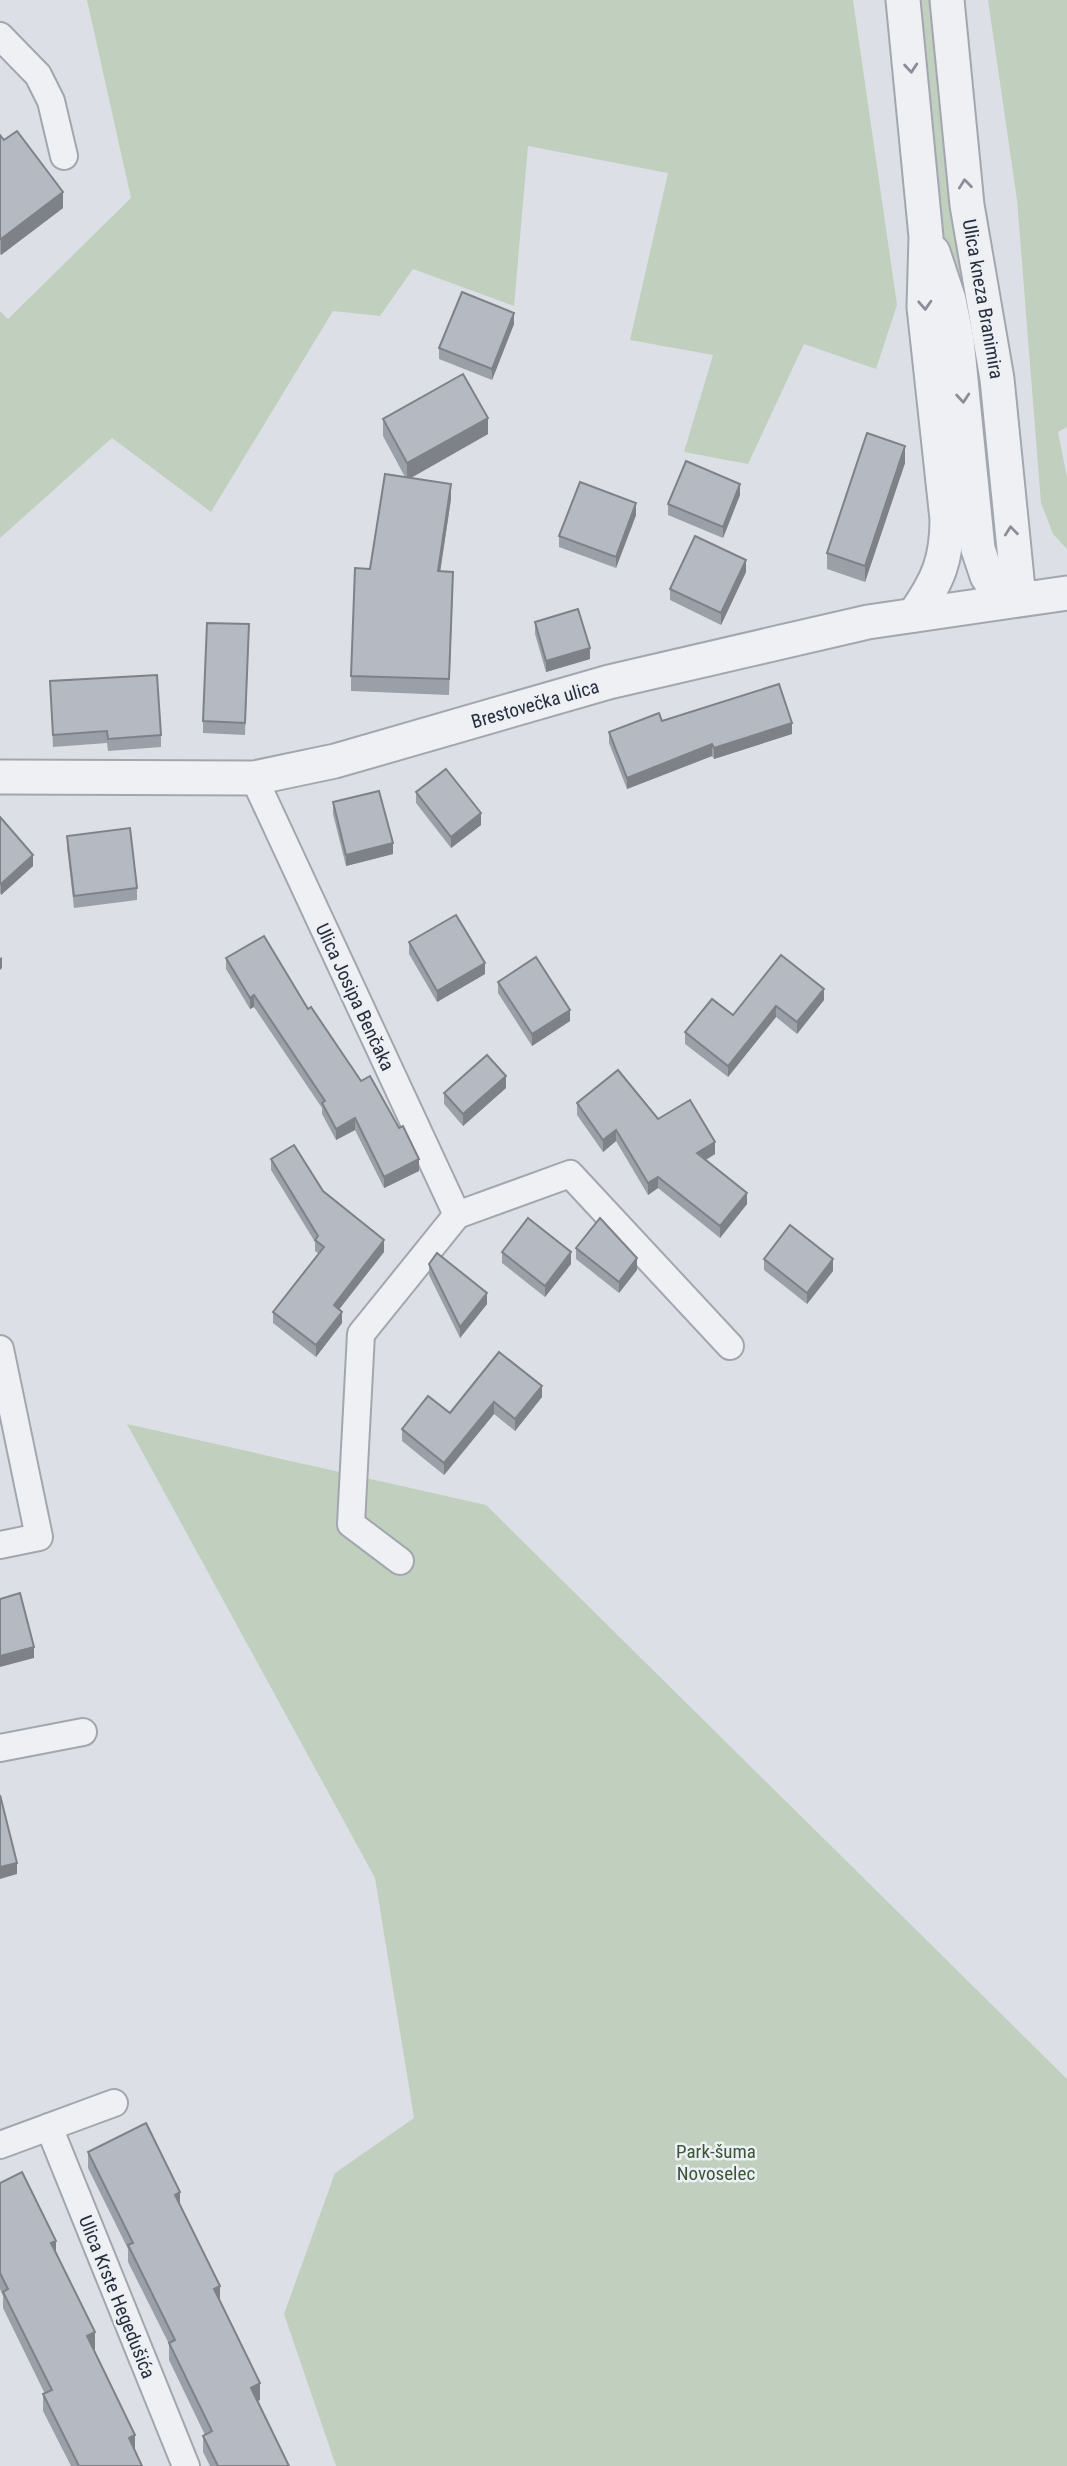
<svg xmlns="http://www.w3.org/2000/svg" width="1067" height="2466" font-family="'Roboto Condensed',sans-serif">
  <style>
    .green { fill: #c1cfbe }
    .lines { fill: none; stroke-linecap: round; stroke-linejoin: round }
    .minor-casing { stroke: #a2a7af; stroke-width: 30 }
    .tertiary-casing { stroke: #a2a7af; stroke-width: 37 }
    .minor { stroke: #eff0f4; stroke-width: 26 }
    .tertiary { stroke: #eff0f4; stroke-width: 33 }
    .wall { fill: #9b9fa7 }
    .shaded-wall { fill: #7e8288 }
    .building { fill: #b4b9c2; stroke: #7e8288; stroke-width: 2 }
    .oneway { stroke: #8b8e98 }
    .labels { text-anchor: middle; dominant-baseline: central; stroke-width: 5; stroke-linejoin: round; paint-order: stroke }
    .street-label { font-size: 19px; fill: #272d3b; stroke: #eceff4 }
    .park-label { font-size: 19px; fill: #3a5635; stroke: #eceff4 }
  </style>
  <rect width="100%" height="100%" fill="#dce0e6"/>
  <g class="green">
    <path d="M87,0H853L897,305L876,369L804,344L748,464L684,452L713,355L630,340L668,173L528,146L514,306L413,269L380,316L333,311L211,512L112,438L0,538V311L8,319L131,198Z"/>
    <path d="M919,0H930L950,203L979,366L993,499L981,500L941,218Z"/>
    <path d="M988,0H1067V427L1058,432L1067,477V549L1053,534L1041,503L1017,200Z"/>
    <path d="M127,1424L486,1505L1067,2079V2466H336L284,2314L335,2173L414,2118L375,1878Z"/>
  </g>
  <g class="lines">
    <g class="minor-casing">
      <g id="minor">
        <path d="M0,36L38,75L51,101L64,156"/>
        <path d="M254,778L457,1215L361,1334L351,1524L400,1561"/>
        <path d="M457,1215L570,1174L730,1346"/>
        <path d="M0,1349L39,1537L0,1545"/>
        <path d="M0,1748L83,1732"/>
        <path d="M49,2127L186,2466"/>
        <path d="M0,2145L114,2103"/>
      </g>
    </g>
    <g class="tertiary-casing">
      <g id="tertiary">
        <path d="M903,0L926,237L924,307L947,519C947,560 938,581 914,615"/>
        <path d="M947,0L967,205L997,379L1019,599"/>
        <path d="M933,252L949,300L957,340L978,549L987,576L1004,601"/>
        <path d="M0,777L254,778L335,761L609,682L868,622L1067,593"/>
      </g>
    </g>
    <use href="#minor" class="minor"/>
    <use href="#tertiary" class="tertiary"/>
  </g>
  <g class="wall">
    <path d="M0,135L63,208L1,255L0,254Z"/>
    <path d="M514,324L492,380L439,359V348Z"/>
    <path d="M383,419L488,434L411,478L451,499L440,571L453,587L449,695L351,691V676L370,569L405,477L383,436Z"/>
    <path d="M905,463L865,582L827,569V553Z"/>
    <path d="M740,495L723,538L668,515V504Z"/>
    <path d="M636,515L616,568L559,547V536Z"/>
    <path d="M746,572L721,625L670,600V589Z"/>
    <path d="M535,622L590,659L546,672L535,634Z"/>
    <path d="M249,636L245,735L203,733V721Z"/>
    <path d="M50,681L161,735V747L108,751L107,743L53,747Z"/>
    <path d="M662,721L792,734L714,759L712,756L627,789L609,743V732Z"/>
    <path d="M416,792L481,825L451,848L416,803Z"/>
    <path d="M333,802L393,854L346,866L333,814Z"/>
    <path d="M0,817L33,866L1,895L0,893Z"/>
    <path d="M67,836L137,888V900L74,908L67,847Z"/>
    <path d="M409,942L485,974L437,1002L409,954Z"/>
    <path d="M781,955L824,1000L797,1034L776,1017L728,1077L685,1044V1032L733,1015Z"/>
    <path d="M226,958L308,1009L419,1171L384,1188L355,1130L336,1140L322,1114V1108L254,1007L250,1009L226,969Z"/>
    <path d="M498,982L570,1021L532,1046L498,993Z"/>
    <path d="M506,1088L463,1126L444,1104V1093Z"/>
    <path d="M577,1103L658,1119L715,1154L706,1160L747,1204L720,1238L658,1188L648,1195L616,1141L603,1152L577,1115Z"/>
    <path d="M271,1159L323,1191L384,1252L339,1309L342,1323L316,1357L273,1323V1312L319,1254L315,1251V1242L271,1170Z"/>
    <path d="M576,1248L637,1270L619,1293L576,1259Z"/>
    <path d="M502,1252L571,1264L545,1297L502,1263Z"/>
    <path d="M764,1259L833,1271L807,1304L764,1270Z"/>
    <path d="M429,1264L487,1304L460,1338L429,1275Z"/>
    <path d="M499,1352L542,1397L515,1431L494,1414L444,1475L402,1441V1429L450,1413Z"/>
    <path d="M88,2152L180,2205L260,2400L258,2401L289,2466H210L203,2452V2436L205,2435L169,2360V2344L128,2262V2249L88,2168Z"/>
    <path d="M0,2183L56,2252L95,2349L93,2350L142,2466H71L43,2411V2394H45L3,2308V2296L0,2289Z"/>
  </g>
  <g class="shaded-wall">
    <path d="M63,192V208L1,255V239Z"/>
    <path d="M514,313V324L492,380V369Z"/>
    <path d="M488,418V434L407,480V463Z"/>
    <path d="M905,446V463L865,582V566Z"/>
    <path d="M451,484V499L438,586V571Z"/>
    <path d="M740,484V495L723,538V527Z"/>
    <path d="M636,503V515L616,568V557Z"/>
    <path d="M746,560V572L721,625V613Z"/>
    <path d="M590,648V659L546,672V661Z"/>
    <path d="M792,723V734L714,759V748Z"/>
    <path d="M712,744V756L627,789V778Z"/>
    <path d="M481,813V825L451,848V837Z"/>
    <path d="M393,843V854L346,866V855Z"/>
    <path d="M33,855V866L1,895V884Z"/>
    <path d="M2,957V968L0,970V958Z"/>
    <path d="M485,963V974L437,1002V991Z"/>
    <path d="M824,989V1000L797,1034V1022Z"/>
    <path d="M254,995V1007L250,1009V998Z"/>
    <path d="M776,1006V1017L728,1077V1066Z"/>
    <path d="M570,1010V1021L532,1046V1034Z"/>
    <path d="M506,1076V1088L463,1126V1114Z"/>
    <path d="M355,1118V1130L336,1140V1129Z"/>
    <path d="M616,1130V1141L603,1152V1140Z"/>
    <path d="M715,1142V1154L697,1165V1153Z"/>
    <path d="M419,1159V1171L384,1188V1177Z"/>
    <path d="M658,1177V1188L648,1195V1183Z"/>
    <path d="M747,1193V1204L720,1238V1226Z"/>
    <path d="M384,1240V1252L334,1316V1305Z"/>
    <path d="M571,1252V1264L545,1297V1286Z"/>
    <path d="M637,1258V1270L619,1293V1282Z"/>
    <path d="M833,1259V1271L807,1304V1293Z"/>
    <path d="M487,1293V1304L460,1338V1327Z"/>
    <path d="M342,1312V1323L316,1357V1345Z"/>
    <path d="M542,1386V1397L515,1431V1419Z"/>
    <path d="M494,1402V1414L444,1475V1463Z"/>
    <path d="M34,1647V1658L0,1667V1656Z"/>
    <path d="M17,1863V1874L0,1879V1867Z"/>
    <path d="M180,2192V2209L175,2195Z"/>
    <path d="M56,2241V2257L51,2243Z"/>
    <path d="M220,2286V2303L214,2289Z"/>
    <path d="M95,2332V2349L87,2353V2336Z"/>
    <path d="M260,2383V2400L251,2404V2388Z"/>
    <path d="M135,2435V2452L129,2438Z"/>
  </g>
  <g class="building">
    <path d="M17,131L63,192L1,239L0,237V135L4,140Z"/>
    <path d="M462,292L514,313L492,369L439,348Z"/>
    <path d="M463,374L488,418L407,463L383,419Z"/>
    <path d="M867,433L905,446L865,566L827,553Z"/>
    <path d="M686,461L740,484L723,527L668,504Z"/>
    <path d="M385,474L451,484L438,571L453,572L449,679L351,676L355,568L370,569Z"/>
    <path d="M580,482L636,503L616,557L559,536Z"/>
    <path d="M695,536L746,560L721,613L670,589Z"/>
    <path d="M578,609L590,648L546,661L535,622Z"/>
    <path d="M207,623L249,624L245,723L203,721Z"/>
    <path d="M157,675L161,735L108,739L107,731L53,735L50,681Z"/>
    <path d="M779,684L792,723L714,748L712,744L627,778L609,732L659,713L662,721Z"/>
    <path d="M446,769L481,813L451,837L416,792Z"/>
    <path d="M379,791L393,843L346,855L333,802Z"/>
    <path d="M0,817L33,855L1,884L0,882Z"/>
    <path d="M130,828L137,888L74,896L67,836Z"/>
    <path d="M456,915L485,963L437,991L409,942Z"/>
    <path d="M264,936L308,1009L311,1007L361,1081L370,1076L399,1128L403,1126L419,1159L384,1177L355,1118L336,1129L322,1103L325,1101L254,995L250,998L226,958Z"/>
    <path d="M781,955L824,989L797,1022L776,1006L728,1066L685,1032L712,999L733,1015Z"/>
    <path d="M536,957L570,1010L532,1034L498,982Z"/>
    <path d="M487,1055L506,1076L463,1114L444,1093Z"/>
    <path d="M618,1070L658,1119L690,1100L715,1142L697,1153L747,1193L720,1226L658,1177L648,1183L616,1130L603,1140L577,1103Z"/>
    <path d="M294,1145L323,1191L384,1240L334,1305L342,1312L316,1345L273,1312L324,1247L315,1240L318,1236L271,1159Z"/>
    <path d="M528,1218L571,1252L545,1286L502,1252Z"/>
    <path d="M600,1218L637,1258L619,1282L576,1248Z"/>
    <path d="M790,1225L833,1259L807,1293L764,1259Z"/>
    <path d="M437,1253L487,1293L460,1327L429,1264Z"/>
    <path d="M499,1352L542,1386L515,1419L494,1402L444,1463L402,1429L428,1396L450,1413Z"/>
    <path d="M20,1593L34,1647L0,1656V1599Z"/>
    <path d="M0,1795L17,1863L0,1867Z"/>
    <path d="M146,2123L180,2192L175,2195L220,2286L214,2289L260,2383L251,2388L289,2466H218L203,2436L212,2431L169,2343L175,2340L128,2245L133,2243L88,2152Z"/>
    <path d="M22,2172L56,2241L51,2243L95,2332L87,2336L135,2435L129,2438L142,2466H79L43,2394L52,2390L3,2292L8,2289L0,2273V2183Z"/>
  </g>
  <defs><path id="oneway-chevron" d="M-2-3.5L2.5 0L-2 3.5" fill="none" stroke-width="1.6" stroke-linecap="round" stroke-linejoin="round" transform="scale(1.75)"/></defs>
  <g class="oneway">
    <use href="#oneway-chevron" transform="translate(911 68) rotate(85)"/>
    <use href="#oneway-chevron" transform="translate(965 184) rotate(-96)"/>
    <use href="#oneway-chevron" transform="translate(925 305) rotate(87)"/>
    <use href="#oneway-chevron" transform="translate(963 398) rotate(85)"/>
    <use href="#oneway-chevron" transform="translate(1011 531) rotate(-96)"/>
  </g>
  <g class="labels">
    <g class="street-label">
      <text transform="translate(983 299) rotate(80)">Ulica kneza Branimira</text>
      <text transform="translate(535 704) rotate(-16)">Brestovečka ulica</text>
      <text transform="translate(355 997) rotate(65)">Ulica Josipa Benčaka</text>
      <text transform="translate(117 2297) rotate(68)">Ulica Krste Hegedušića</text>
    </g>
    <g class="park-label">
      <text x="716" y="2151">Park-šuma<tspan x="716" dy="22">Novoselec</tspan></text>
    </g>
  </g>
</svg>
